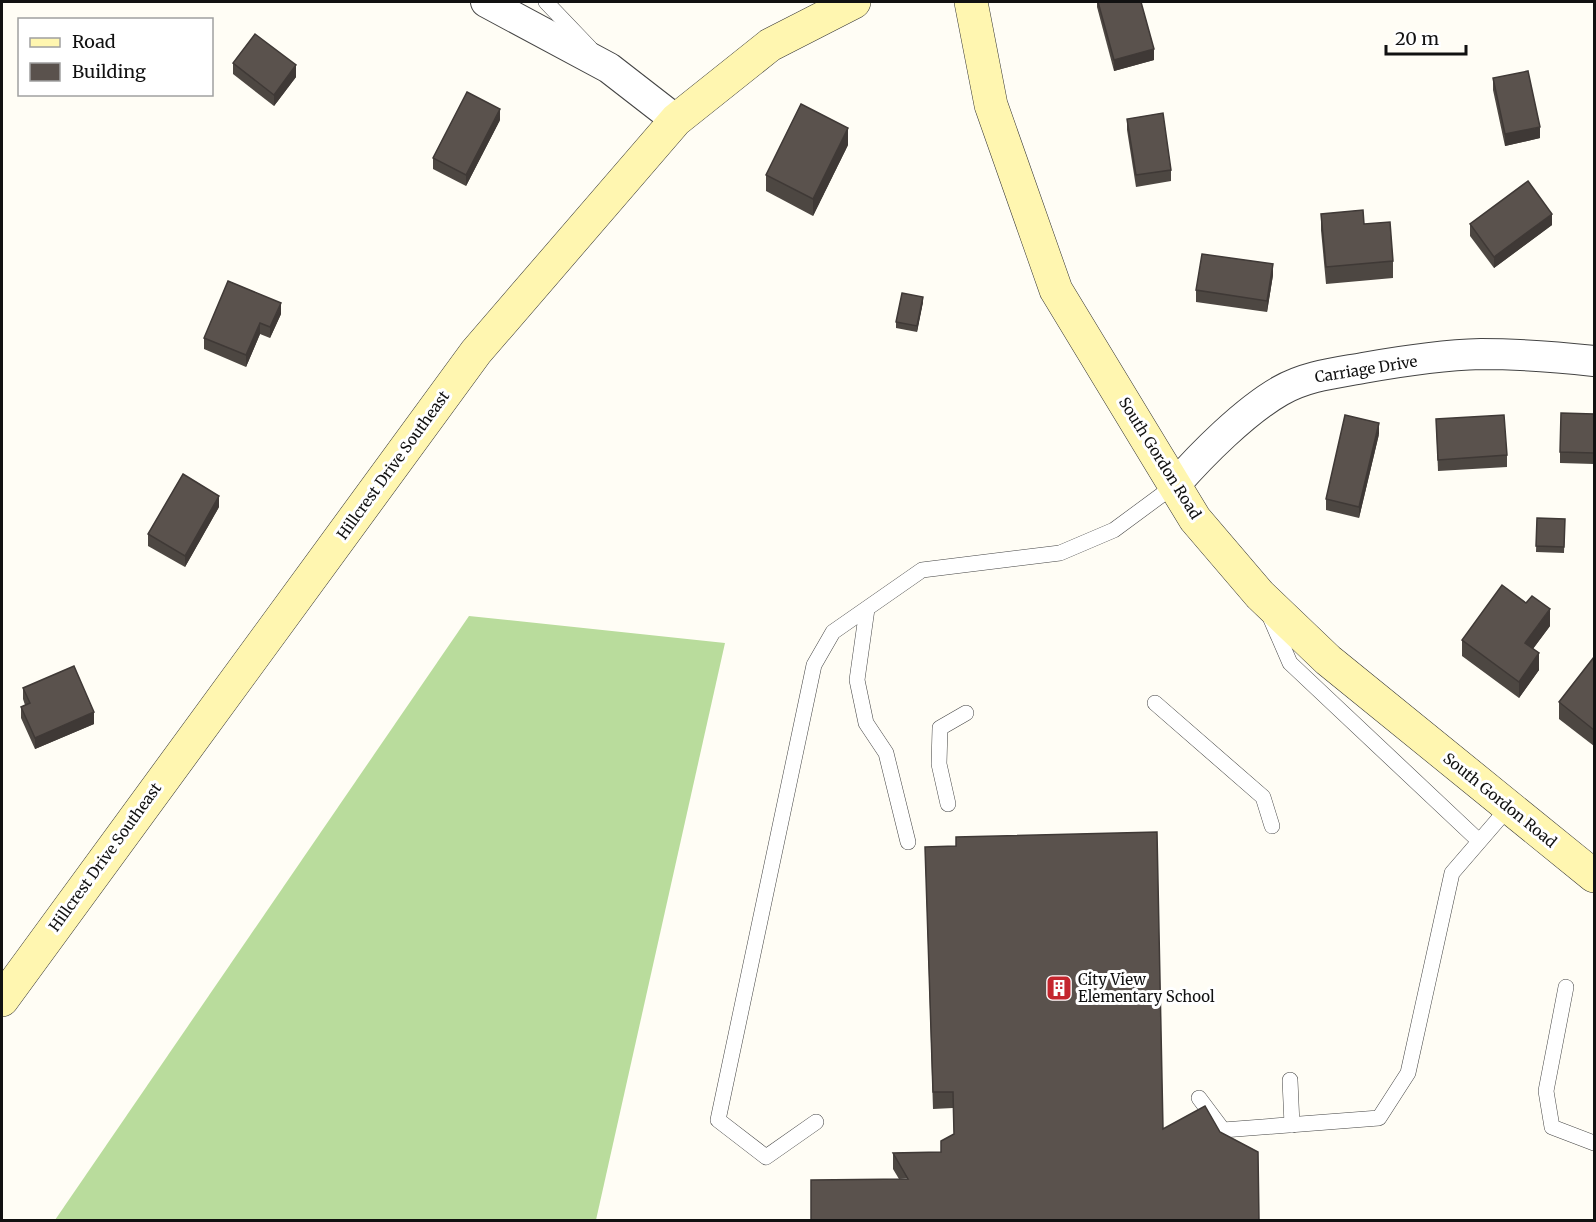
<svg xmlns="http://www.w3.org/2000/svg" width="1596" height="1222" font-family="Merriweather,serif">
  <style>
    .forest { fill: #b9dc9c }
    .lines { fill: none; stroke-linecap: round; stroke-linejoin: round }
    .lane-casing { stroke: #444; stroke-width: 16 }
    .street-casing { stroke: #444; stroke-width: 32 }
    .secondary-casing { stroke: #333; stroke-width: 34 }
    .lane { stroke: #fff; stroke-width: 15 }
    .street { stroke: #fff; stroke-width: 30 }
    .secondary { stroke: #fff6b0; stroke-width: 33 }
    .wall { fill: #4d4742 }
    .shaded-wall { fill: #3f3936 }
    .building { fill: #5a524d; stroke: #3f3936; stroke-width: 1.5 }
    .labels { text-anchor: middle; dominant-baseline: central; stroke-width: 6; stroke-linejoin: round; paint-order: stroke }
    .street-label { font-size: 15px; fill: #111; stroke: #fff }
    .poi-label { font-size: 15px; fill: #111; stroke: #fff; text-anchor: start }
  </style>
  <rect width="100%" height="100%" fill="#fffdf5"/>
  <path class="forest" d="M469,616L725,643L596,1220H55Z"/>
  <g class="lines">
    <g class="lane-casing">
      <g id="lane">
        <path d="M546,2L590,48"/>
        <path d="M867,609L857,680L866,723L886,753L908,842"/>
        <path d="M1270,617L1290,663L1479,841"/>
        <path d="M1155,703L1263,797L1272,826"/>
        <path d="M948,804L939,764L940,728L966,713"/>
        <path d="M1566,987L1546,1091L1552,1127L1594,1143"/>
        <path d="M1290,1080L1292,1125"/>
        <path d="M1199,1098L1223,1130L1379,1118L1408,1073L1452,873L1509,807"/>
        <path d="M816,1122L766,1157L718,1120L814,665L833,632L922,570L1060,553L1114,530L1175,485"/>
      </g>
    </g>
    <g class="street-casing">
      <g id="street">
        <path d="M486,2L609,68L676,120"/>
        <path d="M1175,485C1202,454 1245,411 1280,391C1306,376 1335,373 1363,368C1402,361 1442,355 1481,354C1519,354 1557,357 1594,361"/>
      </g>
    </g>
    <g class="secondary-casing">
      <g id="secondary">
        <path d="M971,2L991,105L1056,290L1195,519L1260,595L1328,660L1594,876"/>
        <path d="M2,1000L476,352L676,120L770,45L854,2"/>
      </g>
    </g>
    <use href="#lane" class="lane"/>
    <use href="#street" class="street"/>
    <use href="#secondary" class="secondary"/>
  </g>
  <g class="wall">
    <path d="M1097,2H1141L1154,60L1114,71L1097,7Z"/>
    <path d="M233,63L296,77L274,106L233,74Z"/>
    <path d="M1493,78L1540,138L1505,146L1493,90Z"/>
    <path d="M1127,119L1171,170V181L1136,187L1127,130Z"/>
    <path d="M500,120L466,186L433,169V158Z"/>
    <path d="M848,145L813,216L766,191V175Z"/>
    <path d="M1321,214L1364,224L1393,261V278L1326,284L1321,230Z"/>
    <path d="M1470,224L1552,225L1494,268L1470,236Z"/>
    <path d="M1273,275L1267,312L1196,302V290Z"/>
    <path d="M923,302L917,332L896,328V322Z"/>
    <path d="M281,314L270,338L260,334L246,367L204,349V338Z"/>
    <path d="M1594,414V464L1560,463V452Z"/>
    <path d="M1436,419L1507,455V467L1438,471Z"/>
    <path d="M1379,434L1359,518L1326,510V499Z"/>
    <path d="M219,507L185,567L148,546V534Z"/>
    <path d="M1537,518L1565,519L1564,553L1536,552Z"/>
    <path d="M1550,626L1533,649L1539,670L1519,698L1462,656V640Z"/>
    <path d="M1594,657V746L1559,719V702Z"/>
    <path d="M23,688L94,724L35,749L21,718V707L25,705L23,699Z"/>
    <path d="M925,847L1163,1129L1220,1132L1258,1152L899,1179L893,1169V1153L941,1152L954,1134L953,1108L933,1109Z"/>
  </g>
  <g class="shaded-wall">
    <path d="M1154,49V60L1114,71V60Z"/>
    <path d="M296,65V77L274,106V95Z"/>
    <path d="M500,109V120L466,186V175Z"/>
    <path d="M1540,127V138L1505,146V134Z"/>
    <path d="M848,128V145L813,216V199Z"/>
    <path d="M1552,214V225L1494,268V257Z"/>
    <path d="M1273,264V275L1267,312V301Z"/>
    <path d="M923,297V302L917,332V326Z"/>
    <path d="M281,303V314L270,338V327Z"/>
    <path d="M260,323V334L246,367V355Z"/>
    <path d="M1379,423V434L1359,518V507Z"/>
    <path d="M219,496V507L185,567V556Z"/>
    <path d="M1550,609V626L1525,659V643Z"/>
    <path d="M1539,653V670L1519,698V682Z"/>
    <path d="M94,712V724L35,749V738Z"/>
  </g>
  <g class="building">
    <path d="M1098,2H1141L1154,49L1114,60Z"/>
    <path d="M255,34L296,65L274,95L233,63Z"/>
    <path d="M1528,71L1540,127L1505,134L1493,78Z"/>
    <path d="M467,92L500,109L466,175L433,158Z"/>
    <path d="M801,104L848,128L813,199L766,175Z"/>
    <path d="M1163,113L1171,170L1136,175L1127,119Z"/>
    <path d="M1528,181L1552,214L1494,257L1470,224Z"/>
    <path d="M1363,210L1364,224L1390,222L1393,261L1326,267L1321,214Z"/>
    <path d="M1202,254L1273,264L1267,301L1196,290Z"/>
    <path d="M228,281L281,303L270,327L260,323L246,355L204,338Z"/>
    <path d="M902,293L923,297L917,326L896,322Z"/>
    <path d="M1561,413L1594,414V453L1560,452Z"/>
    <path d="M1345,415L1379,423L1359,507L1326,499Z"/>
    <path d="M1504,415L1507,455L1438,460L1436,419Z"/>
    <path d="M183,474L219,496L185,556L148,534Z"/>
    <path d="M1537,518L1565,519L1564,547L1536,546Z"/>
    <path d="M1502,585L1526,603L1532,596L1550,609L1525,643L1539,653L1519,682L1462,640Z"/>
    <path d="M1594,657V730L1559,702Z"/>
    <path d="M74,666L94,712L35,738L21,707L30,703L23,688Z"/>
    <path d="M1157,832L1163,1129L1205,1106L1220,1132L1258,1152L1259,1221H811V1180L908,1179L893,1153L941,1152V1141L954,1134L953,1092H933L925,847L956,846V837Z"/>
  </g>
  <defs>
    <g id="building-square" transform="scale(1.35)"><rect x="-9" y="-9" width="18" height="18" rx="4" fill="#c4262e" stroke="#fff"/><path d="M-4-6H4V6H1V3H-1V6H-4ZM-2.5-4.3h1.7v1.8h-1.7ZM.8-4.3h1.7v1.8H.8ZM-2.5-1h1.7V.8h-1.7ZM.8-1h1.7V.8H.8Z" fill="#fff"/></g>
  </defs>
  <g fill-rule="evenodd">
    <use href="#building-square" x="1059" y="988"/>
  </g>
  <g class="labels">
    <g class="street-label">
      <text transform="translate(1366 369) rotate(-9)">Carriage Drive</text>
      <text transform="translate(1160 458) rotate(58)">South Gordon Road</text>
      <text transform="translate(393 465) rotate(-54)">Hillcrest Drive Southeast</text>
      <text transform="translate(1500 800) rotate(39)">South Gordon Road</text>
      <text transform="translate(105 857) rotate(-54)">Hillcrest Drive Southeast</text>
    </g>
    <g class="poi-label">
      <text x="1078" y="979">City View<tspan x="1078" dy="17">Elementary School</tspan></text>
    </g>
  </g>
  <rect width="1596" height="1222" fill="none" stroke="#111111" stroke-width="6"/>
  <rect x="18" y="18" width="195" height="78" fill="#ffffff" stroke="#a0a0a0" stroke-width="1.5"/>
  <rect x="30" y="38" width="30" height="9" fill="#fff6b0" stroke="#a0a0a0" stroke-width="1.5"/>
  <text x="72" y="48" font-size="18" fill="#111111">Road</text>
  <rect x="30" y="63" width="30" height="18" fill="#5a524d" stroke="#a0a0a0" stroke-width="1.5"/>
  <text x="72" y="78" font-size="18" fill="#111111">Building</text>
  <path d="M1386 45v9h80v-9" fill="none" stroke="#111111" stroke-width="3"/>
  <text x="1395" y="45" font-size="18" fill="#111111" stroke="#ffffff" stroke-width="4.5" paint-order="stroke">20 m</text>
</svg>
